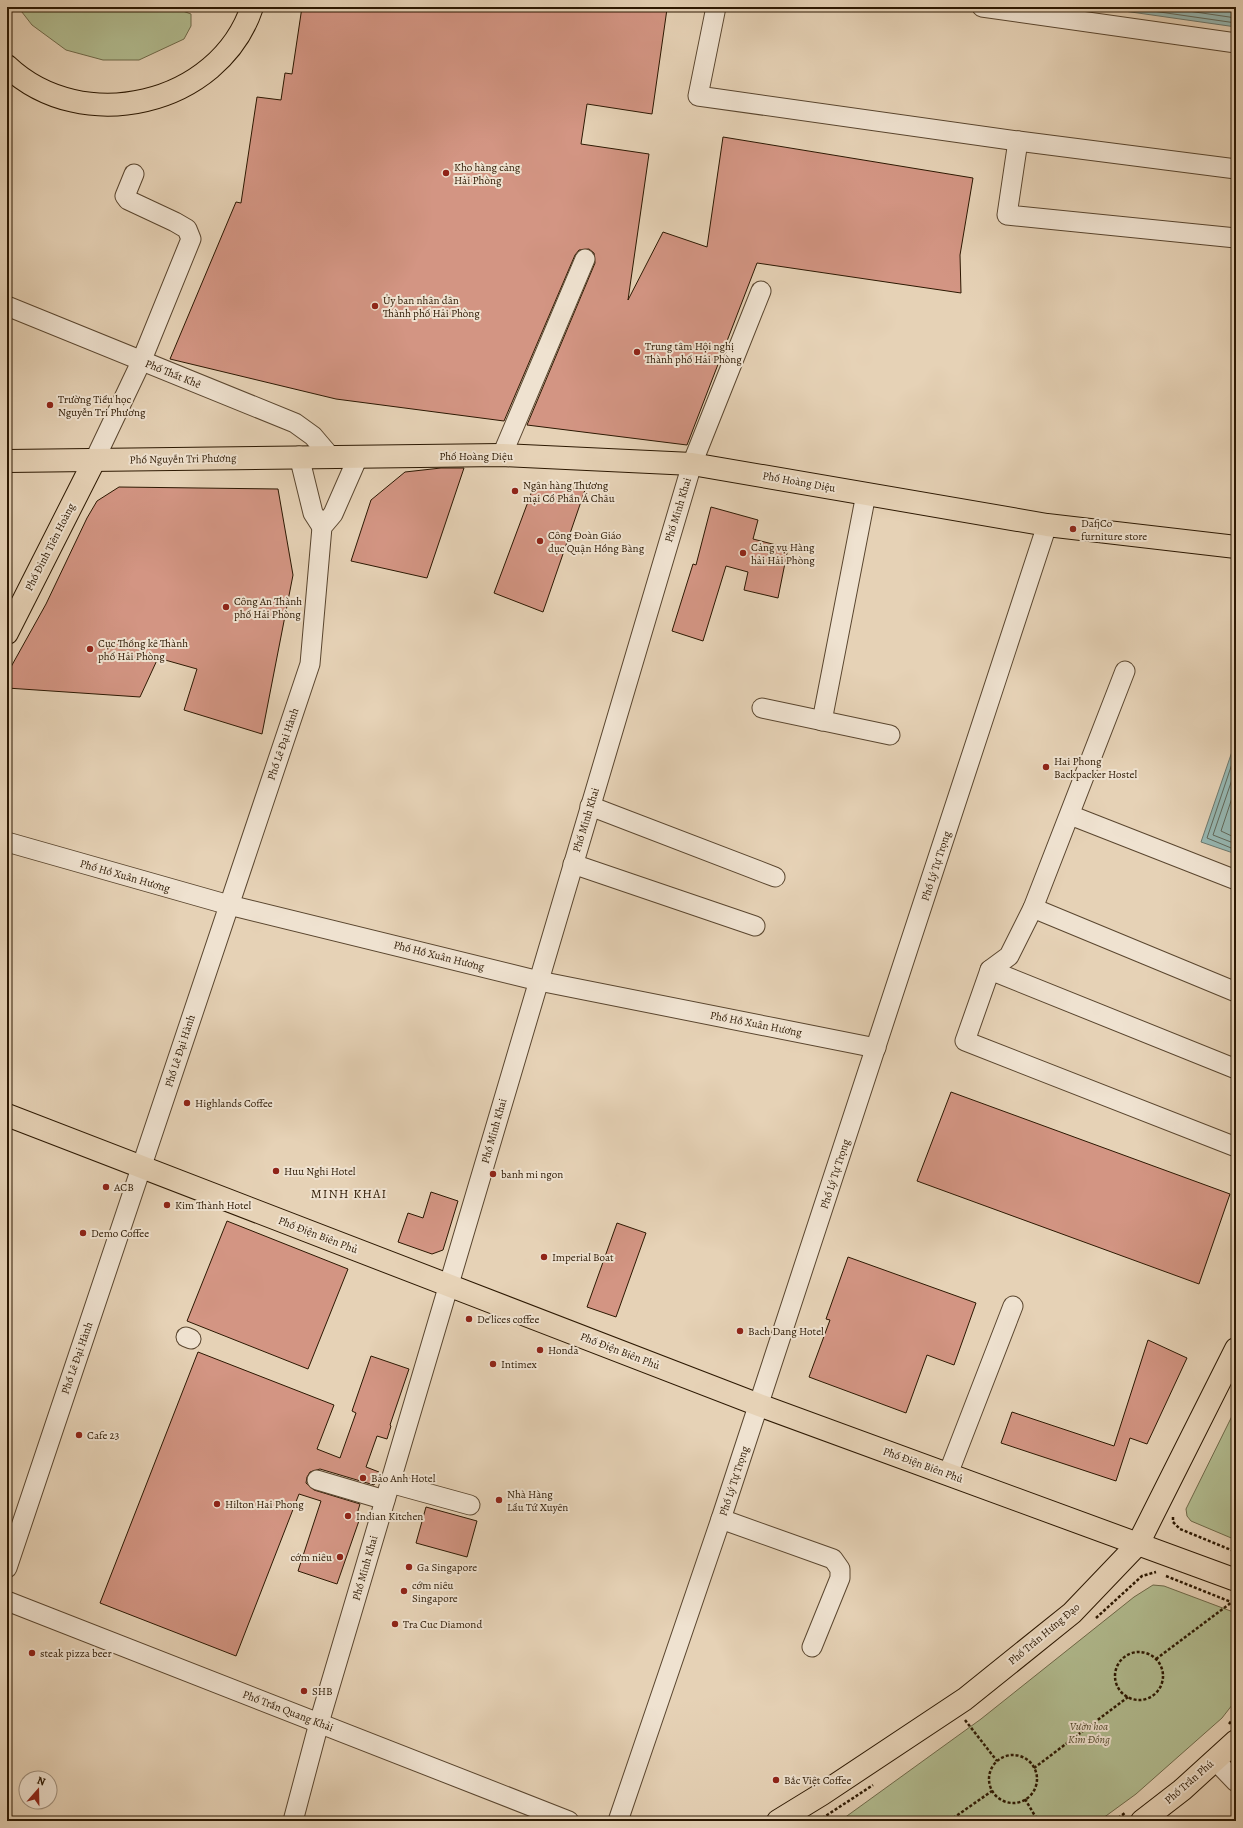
<svg xmlns="http://www.w3.org/2000/svg" width="1243" height="1828" font-family="Alegreya,serif">
  <style>
    .green { fill: #b2bd91; stroke: #6f6a4a }
    .water { fill: #96b7b2; stroke: #6c776c }
    .lines { fill: none; stroke-linecap: round; stroke-linejoin: round }
    .shore { stroke: #61685a; stroke-width: 1 }
    .building { fill: #d39583; stroke: #2c1802 }
    .minor-casing { stroke: #5a462f; stroke-width: 21 }
    .major-casing { stroke: #2c1802; stroke-width: 24 }
    .path { stroke: #2c1802; stroke-width: 2.5; stroke-dasharray: 3 2; stroke-linecap: butt }
    .minor { stroke: #efe2d0; stroke-width: 19 }
    .major { stroke: #e6d2b6; stroke-width: 22 }
    .poi-dot { fill: #8f2418; stroke: #efe2d0; stroke-width: 1.5 }
    .labels { text-anchor: middle; dominant-baseline: central; stroke-width: 4; stroke-linejoin: round; paint-order: stroke }
    .poi-label { font-size: 11px; fill: #2c1802; stroke: #efe2d0; text-anchor: start }
    .street-label { font-size: 11px; fill: #2c1802; stroke: #efe2d0 }
    .park-label { font-size: 11px; font-style: italic; fill: #544a2d; stroke: #efe2d0 }
    .quarter-label { font-size: 13px; letter-spacing: 1px; fill: #2c1802; stroke: #efe2d0 }
  </style>
  <rect width="100%" height="100%" fill="#e6d2b6"/>
  <filter id="stains"><feTurbulence type="fractalNoise" baseFrequency=".005" numOctaves="4"/><feColorMatrix values="0 0 0 0 .2 0 0 0 0 .09 0 0 0 0 .02 0 0 0 .5 -.17"/></filter>
  <radialGradient id="worn" r=".72"><stop offset=".6" stop-color="#630" stop-opacity="0"/><stop offset="1" stop-color="#630" stop-opacity=".3"/></radialGradient>
  <g class="green">
    <path d="M18,7H172L191,14V26L184,39L139,60H103L66,50L32,25Z"/>
    <path d="M1236,1408V1540L1191,1521L1187,1516L1186,1509Z"/>
    <path d="M1153,1585L1164,1586L1236,1613V1700L1222,1718L1136,1794L1099,1821H840L981,1719L1134,1597Z"/>
  </g>
  <g class="water">
    <path d="M1096,7H1236V27Z"/>
    <path d="M1236,740V854L1201,842Z"/>
  </g>
  <g class="lines">
    <g class="shore">
      <path d="M1125,7L1236,23"/>
      <path d="M1161,7L1236,18"/>
      <path d="M1236,752L1207,838L1236,850"/>
      <path d="M1236,768L1213,835L1236,844"/>
      <path d="M1236,786L1221,831L1236,838"/>
    </g>
  </g>
  <g class="building">
    <path d="M302,7H653L667,9L652,114L587,104L581,144L649,154L628,300L663,232L707,247L723,137L973,178L960,255L961,293L757,263L687,445L527,425L595,263L594,253L589,249L579,250L575,255L504,421L336,399L170,359L236,202L241,203L257,97L281,100L285,73L292,74Z"/>
    <path d="M441,468H464L427,578L351,561L371,500L405,472Z"/>
    <path d="M535,483L585,490L543,612L494,593Z"/>
    <path d="M119,487L278,489L293,575L262,734L184,710L197,669L158,658L140,697L7,688V674L46,604L87,518L97,501Z"/>
    <path d="M711,507L758,520L753,539L788,548L778,598L744,590L748,572L726,566L703,641L672,631L693,564L696,565Z"/>
    <path d="M951,1092L1230,1194L1199,1284L917,1181Z"/>
    <path d="M431,1192L458,1201L443,1250L432,1254L398,1242L408,1213L423,1218Z"/>
    <path d="M227,1221L348,1269L308,1369L187,1321Z"/>
    <path d="M617,1223L646,1233L616,1317L587,1307Z"/>
    <path d="M848,1257L976,1303L954,1365L927,1355L906,1413L809,1377L830,1320L826,1319Z"/>
    <path d="M1148,1340L1187,1358L1147,1444L1130,1438L1116,1481L1001,1443L1012,1412L1114,1446Z"/>
    <path d="M198,1352L334,1405L317,1449L340,1458L356,1413L352,1411L371,1356L409,1369L390,1425L391,1426L387,1439L377,1436L366,1467L379,1472L374,1485L320,1469L310,1472L307,1477L306,1483L314,1490L360,1504L357,1514L361,1515L337,1584L298,1571L321,1501L299,1494L236,1656L100,1603Z"/>
    <path d="M426,1507L477,1521L467,1557L416,1543Z"/>
  </g>
  <g class="lines">
    <g class="minor-casing">
      <g id="minor">
        <path d="M716,7L698,96L1018,141L1236,169"/>
        <path d="M982,7L1236,43"/>
        <path d="M1018,141L1007,215L1236,238"/>
        <path d="M7,306L295,423L313,436L330,456"/>
        <path d="M502,455L585,259"/>
        <path d="M299,456L313,513L322,527"/>
        <path d="M94,461L141,362L191,239L187,229L175,222L128,200L125,196L134,174"/>
        <path d="M762,708L890,735"/>
        <path d="M822,721L866,494"/>
        <path d="M590,806L775,877"/>
        <path d="M1070,815L1236,880"/>
        <path d="M7,842L229,905L539,981L876,1048"/>
        <path d="M573,864L755,926"/>
        <path d="M1033,908L1125,671"/>
        <path d="M990,970L1009,956L1033,908L1236,992"/>
        <path d="M1236,1069L990,970L965,1041L1236,1147"/>
        <path d="M186,1337L191,1339"/>
        <path d="M948,1474L1013,1306"/>
        <path d="M317,1480L385,1500"/>
        <path d="M390,1483L470,1505"/>
        <path d="M721,1519L833,1559L840,1569V1578L812,1647"/>
        <path d="M7,1568L310,664L322,527L333,514L358,457"/>
        <path d="M7,1601L569,1821"/>
        <path d="M1215,1760L1236,1782"/>
        <path d="M293,1821L319,1723L692,464L761,291"/>
        <path d="M618,1821L721,1519L1047,525"/>
      </g>
    </g>
    <g class="major-casing">
      <g id="major">
        <path d="M7,66C82,137 219,106 252,7"/>
        <path d="M7,461L502,455L692,464L1047,525L1236,547"/>
        <path d="M7,633L94,461"/>
        <path d="M7,1115L759,1405L1236,1580"/>
        <path d="M778,1821L822,1794L965,1699L1072,1613L1138,1544L1236,1349"/>
        <path d="M1142,1821L1182,1790L1236,1741"/>
      </g>
    </g>
    <g class="path">
      <path d="M1173,1517V1522L1180,1529L1236,1552"/>
      <path d="M1166,1576L1236,1604"/>
      <path d="M1096,1618L1142,1576L1156,1572"/>
      <circle cx="1139" cy="1676" r="24"/>
      <path d="M1156,1659L1232,1602"/>
      <path d="M965,1720L997,1761"/>
      <path d="M1229,1724L1236,1715"/>
      <circle cx="1013" cy="1779" r="24"/>
      <path d="M1034,1768L1128,1697"/>
      <path d="M1025,1799L1038,1821"/>
      <path d="M818,1821L873,1785"/>
      <path d="M949,1821L992,1791"/>
      <path d="M1114,1821L1125,1813"/>
    </g>
    <use href="#minor" class="minor"/>
    <use href="#major" class="major"/>
  </g>
  <g class="poi-dot">
    <circle cx="446" cy="173" r="4"/>
    <circle cx="375" cy="306" r="4"/>
    <circle cx="637" cy="352" r="4"/>
    <circle cx="50" cy="405" r="4"/>
    <circle cx="515" cy="491" r="4"/>
    <circle cx="1073" cy="529" r="4"/>
    <circle cx="540" cy="541" r="4"/>
    <circle cx="743" cy="553" r="4"/>
    <circle cx="226" cy="607" r="4"/>
    <circle cx="90" cy="649" r="4"/>
    <circle cx="1046" cy="767" r="4"/>
    <circle cx="187" cy="1103" r="4"/>
    <circle cx="276" cy="1171" r="4"/>
    <circle cx="493" cy="1174" r="4"/>
    <circle cx="106" cy="1187" r="4"/>
    <circle cx="167" cy="1205" r="4"/>
    <circle cx="83" cy="1233" r="4"/>
    <circle cx="544" cy="1257" r="4"/>
    <circle cx="469" cy="1319" r="4"/>
    <circle cx="740" cy="1331" r="4"/>
    <circle cx="540" cy="1350" r="4"/>
    <circle cx="493" cy="1364" r="4"/>
    <circle cx="79" cy="1435" r="4"/>
    <circle cx="363" cy="1478" r="4"/>
    <circle cx="499" cy="1500" r="4"/>
    <circle cx="217" cy="1504" r="4"/>
    <circle cx="348" cy="1516" r="4"/>
    <circle cx="340" cy="1557" r="4"/>
    <circle cx="409" cy="1567" r="4"/>
    <circle cx="404" cy="1591" r="4"/>
    <circle cx="395" cy="1624" r="4"/>
    <circle cx="32" cy="1653" r="4"/>
    <circle cx="304" cy="1691" r="4"/>
    <circle cx="776" cy="1780" r="4"/>
  </g>
  <g class="labels">
    <g class="poi-label">
      <text x="454" y="167">Kho hàng cảng<tspan x="454" dy="13">Hải Phòng</tspan></text>
      <text x="383" y="300">Ủy ban nhân dân<tspan x="383" dy="13">Thành phố Hải Phòng</tspan></text>
      <text x="645" y="346">Trung tâm Hội nghị<tspan x="645" dy="13">Thành phố Hải Phòng</tspan></text>
      <text x="58" y="399">Trường Tiểu học<tspan x="58" dy="13">Nguyễn Tri Phương</tspan></text>
      <text x="523" y="485">Ngân hàng Thương<tspan x="523" dy="13">mại Cổ Phần Á Châu</tspan></text>
      <text x="1081" y="523">DafjCo<tspan x="1081" dy="13">furniture store</tspan></text>
      <text x="548" y="535">Công Đoàn Giáo<tspan x="548" dy="13">dục Quận Hồng Bàng</tspan></text>
      <text x="751" y="547">Cảng vụ Hàng<tspan x="751" dy="13">hải Hải Phòng</tspan></text>
      <text x="234" y="601">Công An Thành<tspan x="234" dy="13">phố Hải Phòng</tspan></text>
      <text x="98" y="643">Cục Thống kê Thành<tspan x="98" dy="13">phố Hải Phòng</tspan></text>
      <text x="1054" y="761">Hai Phong<tspan x="1054" dy="13">Backpacker Hostel</tspan></text>
      <text x="195" y="1103">Highlands Coffee</text>
      <text x="284" y="1171">Huu Nghi Hotel</text>
      <text x="501" y="1174">banh mi ngon</text>
      <text x="114" y="1187">ACB</text>
      <text x="175" y="1205">Kim Thành Hotel</text>
      <text x="91" y="1233">Demo Coffee</text>
      <text x="552" y="1257">Imperial Boat</text>
      <text x="477" y="1319">De'lices coffee</text>
      <text x="748" y="1331">Bach Dang Hotel</text>
      <text x="548" y="1350">Honda</text>
      <text x="501" y="1364">Intimex</text>
      <text x="87" y="1435">Cafe 23</text>
      <text x="371" y="1478">Bảo Anh Hotel</text>
      <text x="507" y="1494">Nhà Hàng<tspan x="507" dy="13">Lẩu Tứ Xuyên</tspan></text>
      <text x="225" y="1504">Hilton Hai Phong</text>
      <text x="356" y="1516">Indian Kitchen</text>
      <text x="332" y="1557" text-anchor="end">cớm niêu</text>
      <text x="417" y="1567">Ga Singapore</text>
      <text x="412" y="1585">cớm niêu<tspan x="412" dy="13">Singapore</tspan></text>
      <text x="403" y="1624">Tra Cuc Diamond</text>
      <text x="40" y="1653">steak pizza beer</text>
      <text x="312" y="1691">SHB</text>
      <text x="784" y="1780">Bắc Việt Coffee</text>
    </g>
    <g class="street-label">
      <text transform="translate(173 374) rotate(22)">Phố Thất Khê</text>
      <text x="476" y="456">Phố Hoàng Diệu</text>
      <text transform="translate(183 459) rotate(-1)">Phố Nguyễn Tri Phương</text>
      <text transform="translate(799 482) rotate(10)">Phố Hoàng Diệu</text>
      <text transform="translate(678 510) rotate(-73)">Phố Minh Khai</text>
      <text transform="translate(50 547) rotate(-63)">Phố Đinh Tiên Hoàng</text>
      <text transform="translate(283 744) rotate(-71)">Phố Lê Đại Hành</text>
      <text transform="translate(586 820) rotate(-73)">Phố Minh Khai</text>
      <text transform="translate(936 866) rotate(-72)">Phố Lý Tự Trọng</text>
      <text transform="translate(125 876) rotate(16)">Phố Hồ Xuân Hương</text>
      <text transform="translate(439 956) rotate(14)">Phố Hồ Xuân Hương</text>
      <text transform="translate(756 1024) rotate(11)">Phố Hồ Xuân Hương</text>
      <text transform="translate(180 1051) rotate(-72)">Phố Lê Đại Hành</text>
      <text transform="translate(494 1131) rotate(-74)">Phố Minh Khai</text>
      <text transform="translate(835 1174) rotate(-72)">Phố Lý Tự Trọng</text>
      <text transform="translate(318 1235) rotate(21)">Phố Điện Biên Phủ</text>
      <text transform="translate(620 1351) rotate(21)">Phố Điện Biên Phủ</text>
      <text transform="translate(77 1358) rotate(-71)">Phố Lê Đại Hành</text>
      <text transform="translate(923 1465) rotate(20)">Phố Điện Biên Phủ</text>
      <text transform="translate(734 1481) rotate(-72)">Phố Lý Tự Trọng</text>
      <text transform="translate(365 1568) rotate(-74)">Phố Minh Khai</text>
      <text transform="translate(1044 1634) rotate(-40)">Phố Trần Hưng Đạo</text>
      <text transform="translate(288 1711) rotate(21)">Phố Trần Quang Khải</text>
      <text transform="translate(1189 1782) rotate(-41)">Phố Trần Phú</text>
    </g>
    <g class="park-label">
      <text x="1089" y="1726">Vườn hoa<tspan x="1089" dy="13">Kim Đồng</tspan></text>
    </g>
    <g class="quarter-label">
      <text x="349" y="1193">MINH KHAI</text>
    </g>
  </g>
  <rect width="1243" height="1828" fill="none" stroke="#e6d2b6" stroke-width="24"/>
  <rect x="8" y="8" width="1227" height="1812" fill="none" stroke="#2c1802" stroke-width="2"/>
  <rect x="12" y="12" width="1219" height="1804" fill="none" stroke="#2c1802"/>
  <g transform="translate(38 1790) rotate(20)"><circle r="19" fill="#efe2d0" stroke="#a1917e"/>
  <path d="M0-3L7 15L0 10L-7 15Z" fill="#8f2418"/>
  <text y="-6" font-size="11" font-weight="bold" text-anchor="middle" fill="#2c1802">N</text>
  </g>
  <rect width="100%" height="100%" filter="url(#stains)"/>
  <rect width="100%" height="100%" fill="url(#worn)"/>
</svg>
